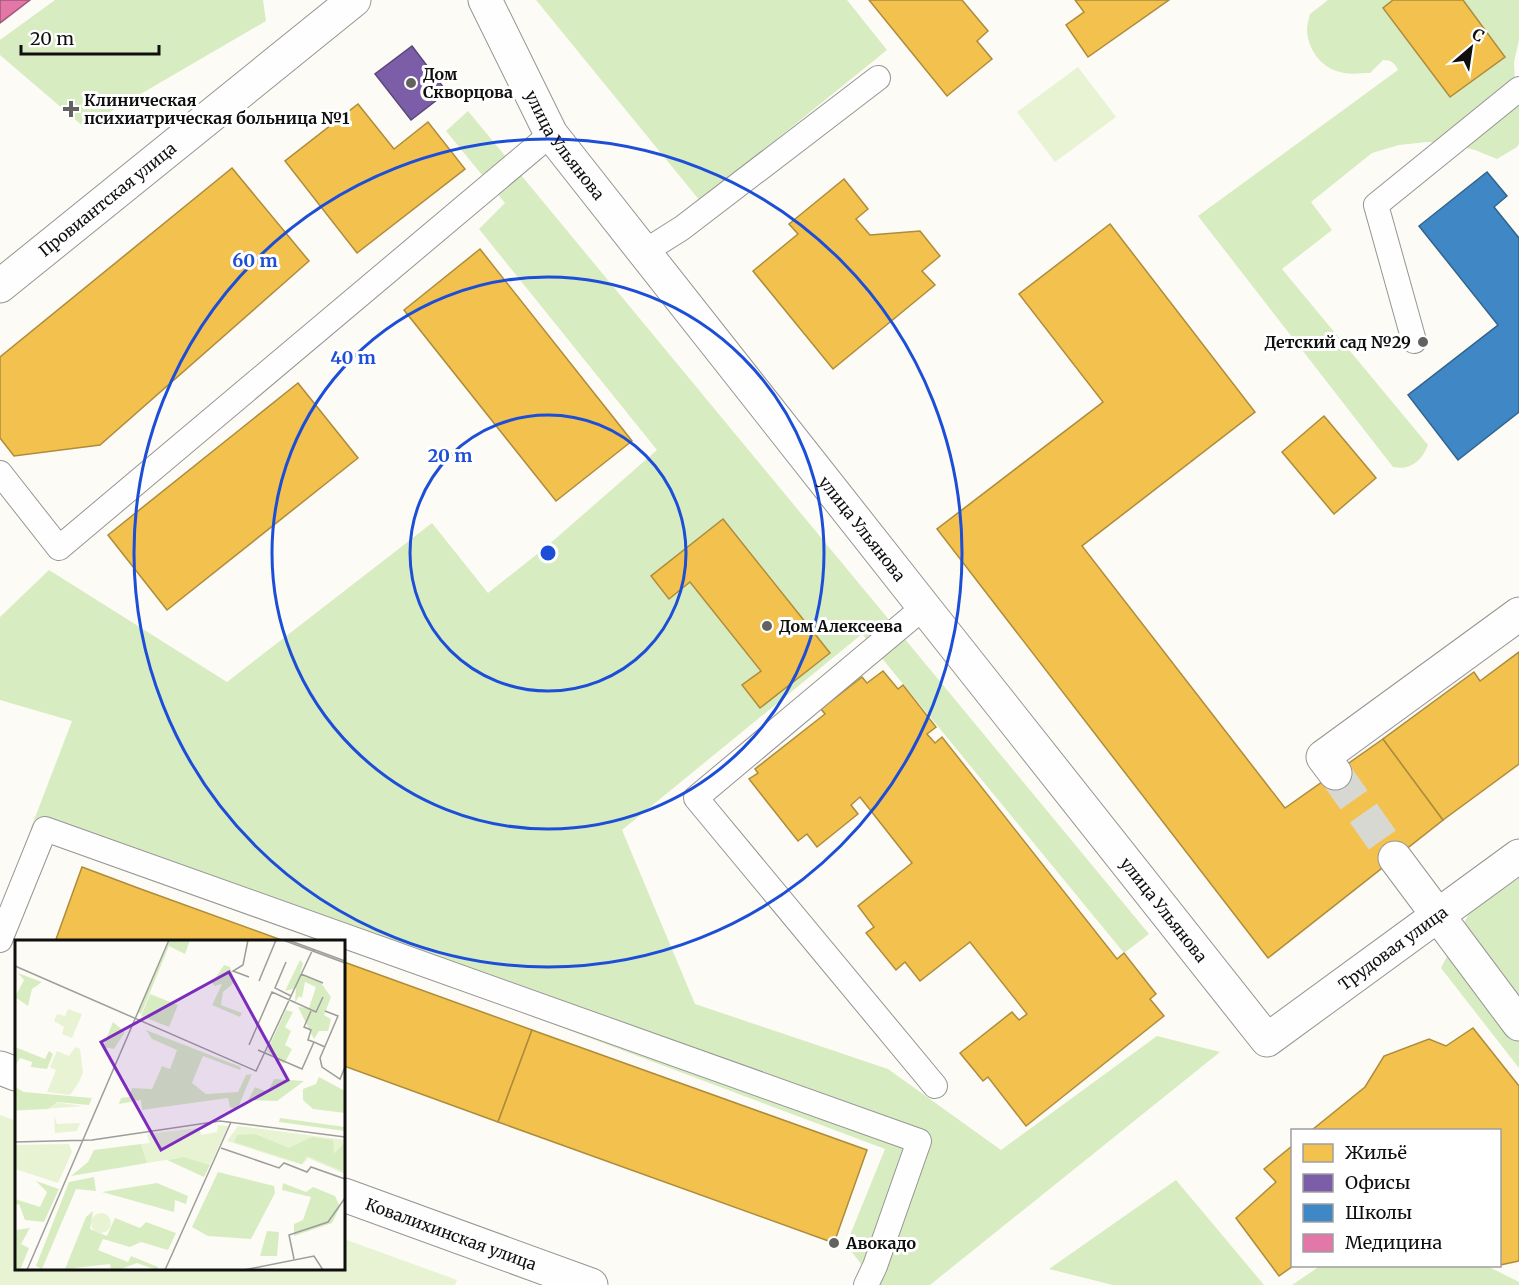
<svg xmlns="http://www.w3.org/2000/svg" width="1519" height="1285" font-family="Merriweather,serif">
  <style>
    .green { fill: #e8f3d3 }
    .forest { fill: #d8ecc1 }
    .homes { fill: #f2c14e; stroke: #ae8c3b; stroke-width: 1.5 }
    .offices { fill: #7b5ea7; stroke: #5b4679; stroke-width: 1.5 }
    .schools { fill: #3f88c5; stroke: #31648e; stroke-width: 1.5 }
    .health { fill: #e377a8; stroke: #a3587a; stroke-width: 1.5 }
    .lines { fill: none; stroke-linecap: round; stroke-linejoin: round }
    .minor-tunnel { stroke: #d8d8d2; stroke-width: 33; stroke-dasharray: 33 16; stroke-linecap: butt }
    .service-casing { stroke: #969593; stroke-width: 26 }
    .minor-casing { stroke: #969593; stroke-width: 35 }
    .tertiary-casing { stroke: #969593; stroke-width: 35 }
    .service { stroke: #fffefe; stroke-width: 24 }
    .minor { stroke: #fffefe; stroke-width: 33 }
    .tertiary { stroke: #fffefe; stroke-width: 33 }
    .ring { fill: none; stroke: #1d4ed8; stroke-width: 3 }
    .poi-dot { fill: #626260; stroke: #fff; stroke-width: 2 }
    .labels { text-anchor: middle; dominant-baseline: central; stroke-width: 6; stroke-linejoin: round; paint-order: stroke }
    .poi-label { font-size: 16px; font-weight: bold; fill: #0f0f0f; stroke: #fff; text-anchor: start }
    .street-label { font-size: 16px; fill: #0f0f0f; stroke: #fff }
    .inset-road { fill: none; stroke: #9d9d99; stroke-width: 1.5 }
    .view { fill: #7b2cbf; fill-opacity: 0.15; stroke: #7b2cbf; stroke-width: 3 }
    .inset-edge { fill: none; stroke: #0f0f0f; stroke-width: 3 }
    .centre { fill: #1d4ed8; stroke: #fff; stroke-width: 3 }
    .ring-label { font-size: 18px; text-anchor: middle; font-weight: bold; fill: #1d4ed8; stroke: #fff; stroke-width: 6; stroke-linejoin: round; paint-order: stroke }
  </style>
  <rect width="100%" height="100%" fill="#fcfbf5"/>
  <g class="green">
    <path d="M1078,67L1116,117L1055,162L1017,112Z"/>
    <path d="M0,1115L16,1121V1268H344V1239L457,1280L455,1285H0Z"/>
  </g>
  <g class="forest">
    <path d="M55,0H263L266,21L84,127L0,55V40Z"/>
    <path d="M536,0H847L887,50L700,201Z"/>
    <path d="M1328,0H1519V40L1514,62L1515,83L1519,101V144L1517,147L1497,159L1475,150L1451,144L1427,142L1399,145L1372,153L1311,202L1332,230L1282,269L1428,445C1422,460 1411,471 1393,467L1198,216L1398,70C1395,63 1391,60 1383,60L1370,73C1360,73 1349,75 1340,72C1321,68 1307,48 1307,29C1307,24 1309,19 1310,14Z"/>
    <path d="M468,111L1149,934L1124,953L862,634L622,830L695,1004L888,1069L1001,1150L1157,1036L1220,1052L930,1285H878L846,1245L885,1149L31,828L72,721L0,700V617L49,570L227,682L432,523L488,593L546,547L657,450L479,229L505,203L446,131Z"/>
    <path d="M1519,878V1068L1441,968L1469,913Z"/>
    <path d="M1176,1180L1264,1285H1113L1049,1269Z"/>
    <path d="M1320,1266H1487L1519,1282V1285H1292Z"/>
  </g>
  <g class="homes">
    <path d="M869,0H962L988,31L977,41L992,59L947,96Z"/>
    <path d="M1075,0H1169L1088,57L1066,25L1084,12Z"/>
    <path d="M1393,0H1463L1505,57L1450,97L1383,8Z"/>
    <path d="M358,104L394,149L428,122L465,169L357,253L285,161Z"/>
    <path d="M232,168L309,261L100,445L14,456L0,438V357Z"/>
    <path d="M844,179L868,209L856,219L870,235L920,231L940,256L922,271L935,285L833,369L753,271L798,234L789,224Z"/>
    <path d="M1110,224L1255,412L1082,546L1285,808L1383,739L1443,820L1268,958L937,529L1103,402L1019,294Z"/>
    <path d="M480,249L632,441L556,501L404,310Z"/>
    <path d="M298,383L358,458L167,610L108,535Z"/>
    <path d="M1324,416L1376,478L1334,514L1282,452Z"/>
    <path d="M723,519L830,653L760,708L742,685L761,671L690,582L669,599L651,576Z"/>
    <path d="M1519,652V764L1443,820L1383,739L1474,672L1480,681Z"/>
    <path d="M883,671L898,689L903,685L936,727L927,734L935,743L942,737L1117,959L1124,953L1156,994L1150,999L1164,1016L1026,1126L988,1077L983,1081L960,1053L1012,1012L1019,1020L1027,1014L970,942L920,981L905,962L896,970L866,933L874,927L858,906L912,863L860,797L851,805L858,814L817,847L807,834L798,841L749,779L758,773L755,769L825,714L821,709L862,677L867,683Z"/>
    <path d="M82,867L138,888L287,942H55Z"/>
    <path d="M344,962L532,1030L498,1122L344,1066Z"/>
    <path d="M1473,1028L1519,1086V1261L1500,1265V1130H1312L1365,1087L1384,1056L1429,1039L1446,1046Z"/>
    <path d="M532,1030L867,1150L834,1243L498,1122Z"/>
    <path d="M1292,1146L1293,1266L1279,1276L1236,1218L1276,1182L1264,1169Z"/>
  </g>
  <path class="offices" d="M412,46L447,92L411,120L375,74Z"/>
  <path class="schools" d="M1487,172L1507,196L1494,207L1519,238V412L1458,460L1408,395L1498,325L1419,226Z"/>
  <path class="health" d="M0,0H30L0,23Z"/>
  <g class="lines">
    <path class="minor-tunnel" d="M1335,773L1395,858"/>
    <g class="service-casing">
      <g id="service">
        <path d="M644,252L682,228L878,78"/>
        <path d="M1414,341L1376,205L1519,89"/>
        <path d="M0,473L59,548L551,134"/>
        <path d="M924,607L696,798L935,1086"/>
        <path d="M0,940L45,829L919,1141L875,1266L866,1285"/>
      </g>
    </g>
    <g class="minor-casing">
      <g id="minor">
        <path id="s1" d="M485,0L551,134L924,607L1267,1040L1519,856"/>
        <path id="s2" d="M0,286L354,0"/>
        <path d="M1335,773L1323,757L1519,614"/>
        <path d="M1395,858L1519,1024"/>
      </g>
    </g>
    <g class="tertiary-casing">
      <g id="tertiary">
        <path d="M0,1068L16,1074"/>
        <path id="s3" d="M344,1195L591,1285"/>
      </g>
    </g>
    <use href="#service" class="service"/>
    <use href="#minor" class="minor"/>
    <use href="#tertiary" class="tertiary"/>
  </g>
  <g class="ring">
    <circle cx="548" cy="553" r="138"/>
    <circle cx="548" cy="553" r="276"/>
    <circle cx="548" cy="553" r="414"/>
  </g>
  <g class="poi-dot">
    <circle cx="411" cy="83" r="6"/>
    <path d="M68 100h6v6h6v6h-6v6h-6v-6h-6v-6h6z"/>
    <circle cx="1423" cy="342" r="6"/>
    <circle cx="767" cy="626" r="6"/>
    <circle cx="834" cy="1243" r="6"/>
  </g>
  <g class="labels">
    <g class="poi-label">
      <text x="423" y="74">Дом<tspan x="423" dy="18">Скворцова</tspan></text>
      <text x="84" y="100">Клиническая<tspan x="84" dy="18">психиатрическая больница №1</tspan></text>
      <text x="1411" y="342" text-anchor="end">Детский сад №29</text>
      <text x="779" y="626">Дом Алексеева</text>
      <text x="846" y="1243">Авокадо</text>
    </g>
    <g class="street-label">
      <text stroke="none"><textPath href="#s1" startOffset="166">улица Ульянова</textPath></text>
      <text stroke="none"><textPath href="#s2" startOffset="138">Провиантская улица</textPath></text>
      <text stroke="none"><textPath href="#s1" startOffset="652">улица Ульянова</textPath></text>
      <text stroke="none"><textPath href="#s1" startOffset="1138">улица Ульянова</textPath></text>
      <text stroke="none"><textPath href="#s1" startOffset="1460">Трудовая улица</textPath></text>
      <text stroke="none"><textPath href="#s3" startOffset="114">Ковалихинская улица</textPath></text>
    </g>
  </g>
  <g transform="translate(15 940)">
    <rect width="330" height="330" fill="#fcfbf5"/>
    <path d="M53,69L67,74L57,98L47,94L49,87L39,81L42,74L50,76ZM60,107L65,109L68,132L64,142L55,155L32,152L41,130L35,127L42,111L54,116ZM30,161L68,166L0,171V163ZM39,176L42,184L65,183L62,191L40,193ZM203,185L213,186L195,225L169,217L132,223L126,204L135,203L132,194L184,188L186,195L202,192ZM223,186L330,200V234L293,218L287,225L212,201ZM54,204L57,212L43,243L0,229V205ZM76 283a10 10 0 1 1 20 0a10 10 0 1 1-20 0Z" fill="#e8f3d3"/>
    <path d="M155,0H175L170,14L154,6L126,74L123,72ZM285,20L288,23L285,34L306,43L316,57L309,75L316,79L313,91H304L299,99L283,67L294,68L301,47L290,42L287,58L284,56L280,63L281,48L270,51ZM209,25L215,27L220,42L208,52L206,65L227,73L225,77L197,65L207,44L200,46L197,43ZM3,33L27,42L17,49L13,66L0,57L9,40ZM135,54L163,65L154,87L126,76ZM271,70L278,72L270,87L276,91L270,105L277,109L269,124L252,111ZM98,82L110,92L99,109L88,107ZM131,90L226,127L225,130L188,116L177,143L191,154L223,152L231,135L237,134L222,170L215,167L213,158L127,170L126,160L104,164L106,158L114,157L117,148L137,149L147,126L155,129L162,110L137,99ZM0,107L30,119L34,111L38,114L32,129L16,127L17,122L5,118L1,124ZM304,137L330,151V173L298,169L288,160V149L301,144ZM259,139L289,141L262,161L233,160L240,147L253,152ZM0,147L9,152L77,158L74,165L42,162L33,169L0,170ZM265,178L330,187V191L264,182ZM240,194L274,208L297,197L318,200L319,214L330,202V228L327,231L292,216L287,224L219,202L222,195ZM126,204L132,223L56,236L73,222L79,210ZM169,217L195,225L189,237L152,220ZM203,232L259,246L260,253L236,299L193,296L177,287ZM79,237L81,251L61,249L27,329L21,326L54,242ZM21,241L44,249L29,282L10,280L4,264L0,265V259L25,267L32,252ZM142,243L173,256L171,264L160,260L159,272L87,252ZM268,243L291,252L298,247L320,256L325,267L317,283L279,296V284L288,280L296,257L267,250ZM78,271L75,289L92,296L100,278L125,288L131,282L161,293L153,310L126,302L115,307L88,299L83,310L113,322L116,316L143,327L142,330L122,323L103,330H96L95,324L50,329L71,277ZM15,288L6,304L14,308L5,330H0V290ZM252,291L264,292L262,316H245Z" fill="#d8ecc1"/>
    <path class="inset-road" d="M233,0L228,25L218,31L234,37M268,0L330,23M273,0L330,21M271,22L260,48L276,56M0,26L241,131L298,9M286,34L308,43M244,41L261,0M296,71L289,87L296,90L293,100L299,102M310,71L323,76L305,118L307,127L325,139L330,127M234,105L257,52L301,72L308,57M243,110L287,129L299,102L310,107M0,202L77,200L205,181L330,197M206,208L264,228L269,223L292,232L296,227L330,239M279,319L274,295L313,282L330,258M12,330L154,0M150,330L216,182M229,330L299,316L308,330"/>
    <path class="view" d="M214,32L273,140L146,210L86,102Z"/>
    <rect width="330" height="330" class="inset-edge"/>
  </g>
  <circle cx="548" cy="553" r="9" class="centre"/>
  <g class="ring-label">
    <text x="255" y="267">60 m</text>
    <text x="353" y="364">40 m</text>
    <text x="450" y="462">20 m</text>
  </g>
  <rect x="1291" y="1129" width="210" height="138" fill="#ffffff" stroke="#9f9f9f" stroke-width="1.5"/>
  <rect x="1303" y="1144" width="30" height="18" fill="#f2c14e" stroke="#9f9f9f" stroke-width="1.5"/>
  <text x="1345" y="1159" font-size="18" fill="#0f0f0f">Жильё</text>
  <rect x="1303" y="1174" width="30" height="18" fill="#7b5ea7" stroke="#9f9f9f" stroke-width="1.5"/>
  <text x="1345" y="1189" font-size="18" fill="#0f0f0f">Офисы</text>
  <rect x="1303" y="1204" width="30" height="18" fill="#3f88c5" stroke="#9f9f9f" stroke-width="1.5"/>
  <text x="1345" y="1219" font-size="18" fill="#0f0f0f">Школы</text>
  <rect x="1303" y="1234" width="30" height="18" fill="#e377a8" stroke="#9f9f9f" stroke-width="1.5"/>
  <text x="1345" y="1249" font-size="18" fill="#0f0f0f">Медицина</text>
  <g transform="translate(1471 48) rotate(29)" stroke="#ffffff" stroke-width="4.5" paint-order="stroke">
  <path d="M0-4.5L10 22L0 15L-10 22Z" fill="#0f0f0f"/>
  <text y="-9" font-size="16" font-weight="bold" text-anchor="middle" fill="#0f0f0f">С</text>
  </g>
  <path d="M21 45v9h138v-9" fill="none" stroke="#0f0f0f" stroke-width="3"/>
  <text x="30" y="45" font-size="18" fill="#0f0f0f" stroke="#ffffff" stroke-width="4.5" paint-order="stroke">20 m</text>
</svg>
